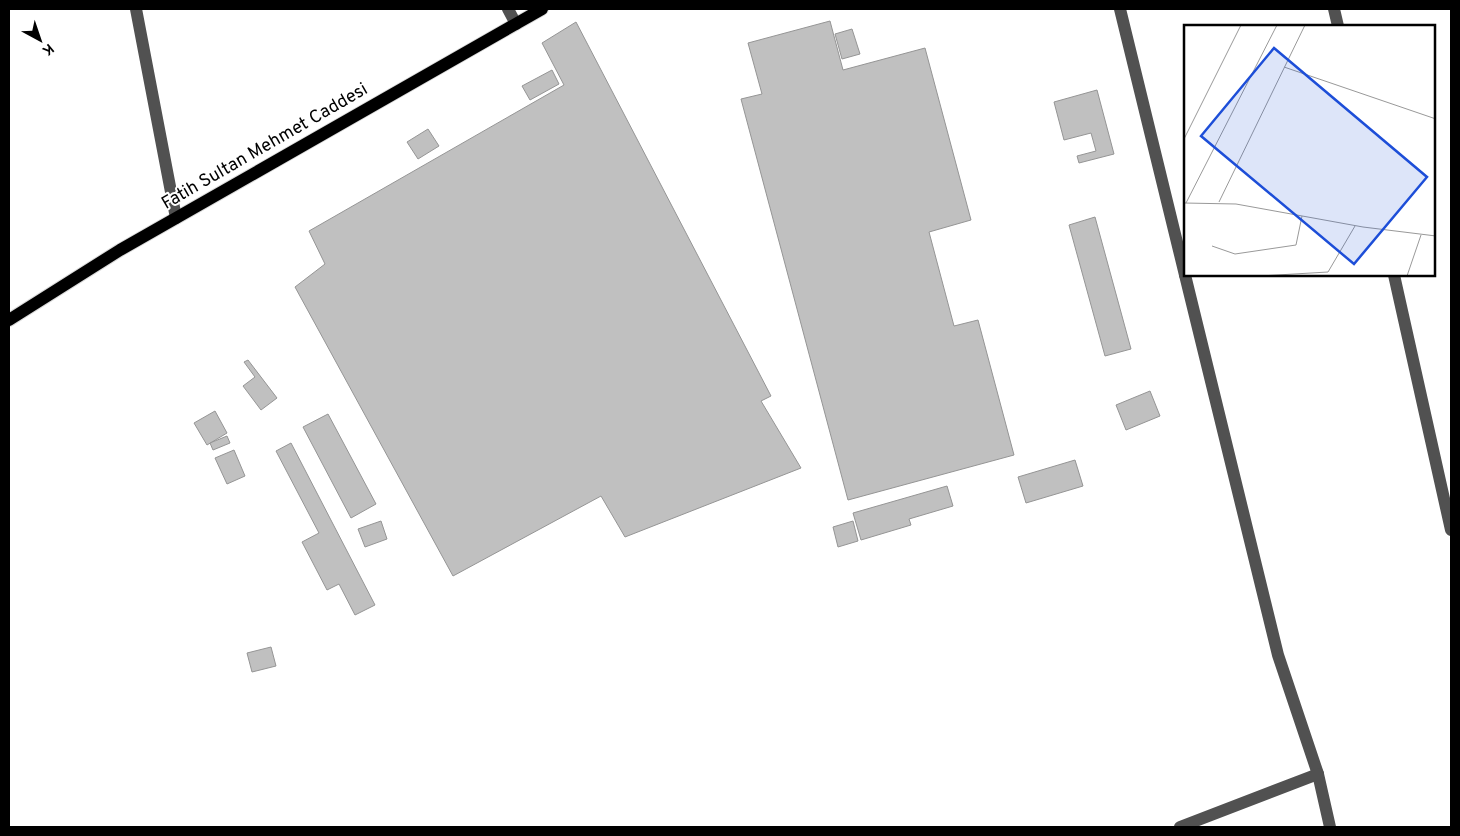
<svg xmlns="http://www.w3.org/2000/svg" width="1460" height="836" font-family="Overpass,sans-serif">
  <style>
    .building { fill: #c0c0c0; stroke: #959595 }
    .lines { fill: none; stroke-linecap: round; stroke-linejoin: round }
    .major-casing { stroke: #dbdbdb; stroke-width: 14 }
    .minor { stroke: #515151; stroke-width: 12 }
    .major { stroke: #000; stroke-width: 12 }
    .labels { text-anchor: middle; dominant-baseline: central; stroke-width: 4; stroke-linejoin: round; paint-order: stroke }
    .street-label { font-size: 18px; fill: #000; stroke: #fff }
    .inset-road { fill: none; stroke: #999; stroke-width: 1 }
    .view { fill: #1d4ed8; fill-opacity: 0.15; stroke: #1d4ed8; stroke-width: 2.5 }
    .inset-edge { fill: none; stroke: #000; stroke-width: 2.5 }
  </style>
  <rect width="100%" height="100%" fill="#fff"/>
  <g class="building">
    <path d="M830,21L843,70L925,48L971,220L929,232L954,326L978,320L1014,455L848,500L741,99L762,94L748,43Z"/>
    <path d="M576,22L771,396L761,401L801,468L625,537L601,496L453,576L295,287L325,264L309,231L564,85L542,43Z"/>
    <path d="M852,29L860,54L842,59L835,34Z"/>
    <path d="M552,70L559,84L530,100L522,86Z"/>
    <path d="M1097,90L1114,154L1079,163L1077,156L1096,151L1091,133L1064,140L1054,102Z"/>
    <path d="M428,129L439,146L418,159L407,142Z"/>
    <path d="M1095,217L1131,349L1105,356L1069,225Z"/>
    <path d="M248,360L277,398L261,410L243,386L255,377L244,362Z"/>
    <path d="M1150,391L1160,416L1126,430L1116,405Z"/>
    <path d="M215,411L227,433L207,445L194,423Z"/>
    <path d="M328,414L376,504L351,518L303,427Z"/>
    <path d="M227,436L230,443L213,450L210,443Z"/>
    <path d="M291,443L375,605L355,615L339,584L327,590L302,542L319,533L276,451Z"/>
    <path d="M234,450L245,476L227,484L215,458Z"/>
    <path d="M1075,460L1083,486L1026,503L1018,477Z"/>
    <path d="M947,486L953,506L909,519L911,525L861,540L853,513Z"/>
    <path d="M381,521L387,539L365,547L358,529Z"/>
    <path d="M853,521L858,541L838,547L833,527Z"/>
    <path d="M271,647L276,666L252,672L247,653Z"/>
  </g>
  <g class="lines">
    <g class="major-casing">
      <path id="major" d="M9,320L120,250L542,9"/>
    </g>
    <g class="minor">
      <path d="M136,9L176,218"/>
      <path d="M508,9L516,24"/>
      <path d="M1120,9L1185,275"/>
      <path d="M1334,9L1338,26"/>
      <path d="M1185,275L1278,655L1318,774L1330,827"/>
      <path d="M1394,275L1451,530"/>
      <path d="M1180,827L1318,774"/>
    </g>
    <use href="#major" class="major"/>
  </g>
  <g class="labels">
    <g class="street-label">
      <text transform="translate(265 147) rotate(-30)">Fatih Sultan Mehmet Caddesi</text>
    </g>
  </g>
  <g transform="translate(1184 25)">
    <rect width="251" height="251" fill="#fff"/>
    <path class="inset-road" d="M100,42L252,94M0,114L57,0M35,177L121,0M0,178L52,179L179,202L252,211M2,178L93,0M28,221L51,229L112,220L118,191M76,251L144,247L171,201M223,251L237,210"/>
    <path class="view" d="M90,23L243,152L170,239L17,111Z"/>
    <rect width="251" height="251" class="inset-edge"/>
  </g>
  <rect width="1460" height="836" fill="none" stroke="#000000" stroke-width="20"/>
  <g transform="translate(40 40) rotate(140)" stroke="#ffffff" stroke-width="4" paint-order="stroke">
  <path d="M0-4L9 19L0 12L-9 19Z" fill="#000000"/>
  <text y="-8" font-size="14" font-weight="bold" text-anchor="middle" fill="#000000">K</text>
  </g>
</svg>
